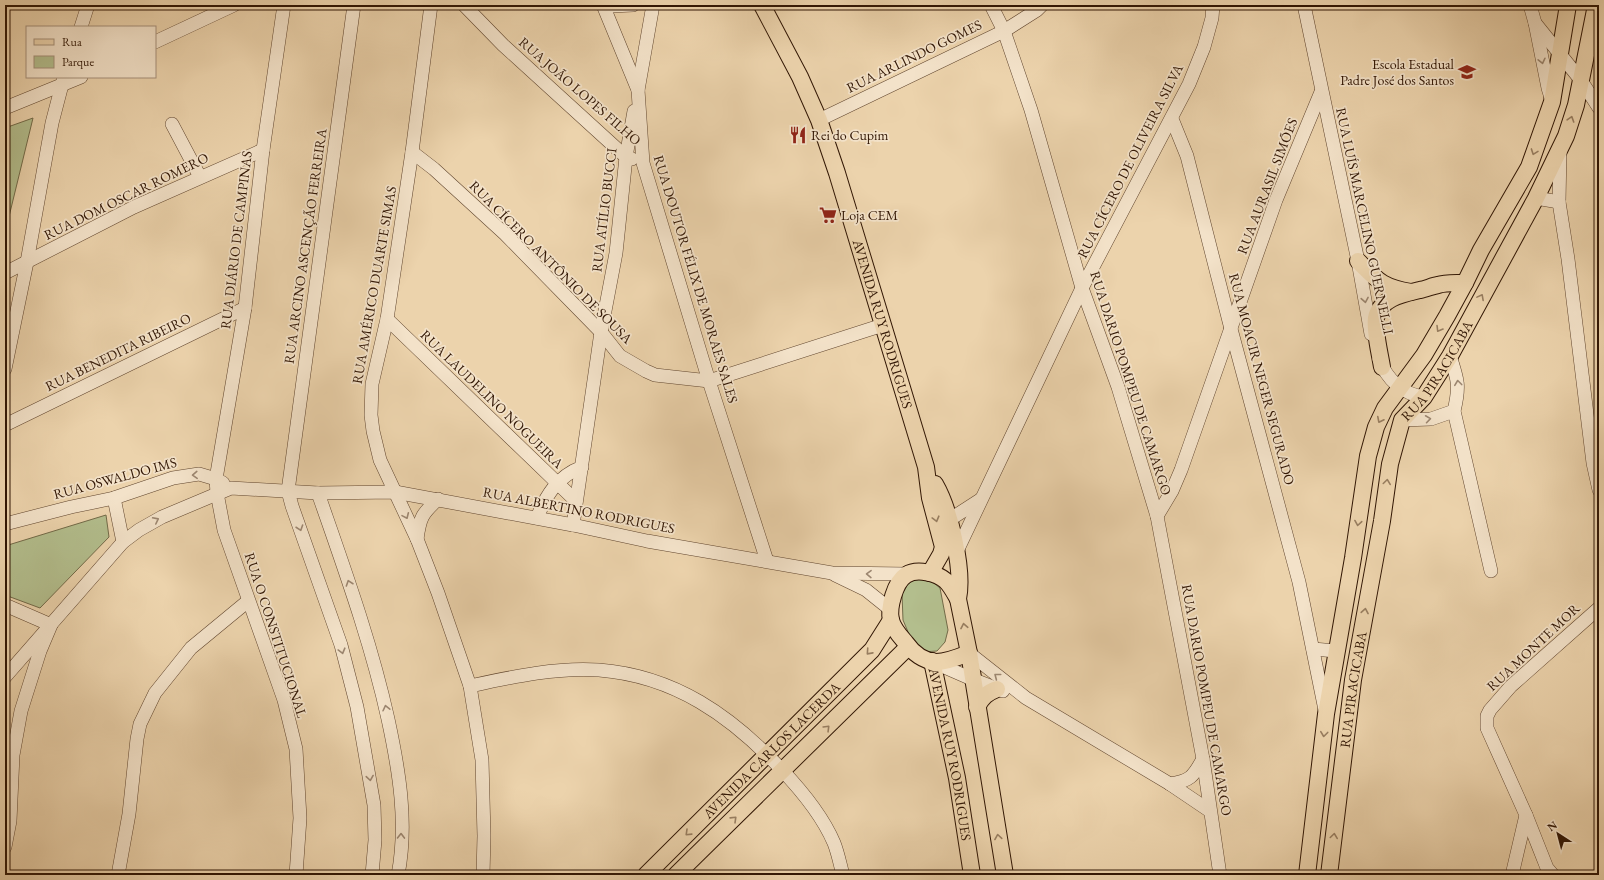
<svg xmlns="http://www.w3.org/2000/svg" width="1604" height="880" font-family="'EB Garamond',serif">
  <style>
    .green { fill: #b3be8d; stroke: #726a48 }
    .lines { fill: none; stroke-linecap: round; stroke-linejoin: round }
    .minor-casing { stroke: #60452e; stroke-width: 14 }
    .major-casing { stroke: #311604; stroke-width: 18 }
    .minor { stroke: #f3e2c9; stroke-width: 13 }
    .major { stroke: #ecd3ac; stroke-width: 16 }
    .oneway { stroke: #9c8670 }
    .oneway2 { stroke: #987e60 }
    .labels { text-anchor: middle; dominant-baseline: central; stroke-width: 3.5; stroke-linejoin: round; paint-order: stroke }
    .street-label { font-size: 14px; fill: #311604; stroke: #f3e2c9 }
    .poi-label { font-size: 14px; fill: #311604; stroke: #f3e2c9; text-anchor: start }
  </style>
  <rect width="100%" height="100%" fill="#ecd3ac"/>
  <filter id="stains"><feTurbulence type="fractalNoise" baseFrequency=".005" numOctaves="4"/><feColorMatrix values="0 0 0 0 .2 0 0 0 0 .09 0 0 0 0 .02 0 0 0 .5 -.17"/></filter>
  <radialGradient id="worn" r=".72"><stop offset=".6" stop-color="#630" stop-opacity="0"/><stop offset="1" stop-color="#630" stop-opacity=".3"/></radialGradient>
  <g class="green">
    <path d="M33,118L5,233V128Z"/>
    <path d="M106,515L109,537L40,608L5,595V546Z"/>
    <path d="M917,578L930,580L940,588L948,630L945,642L937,651L922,652L911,639L903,620L902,594L908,584Z"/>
  </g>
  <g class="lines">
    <g class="minor-casing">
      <g id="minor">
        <path d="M284,5L263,150L245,308L216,479L217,493L224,530L284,700L296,749L300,818L296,875"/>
        <path d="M354,5L288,491L292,506L341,645L357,707L374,805L375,840L372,875"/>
        <path d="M431,5L412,152L387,319L372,384L371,415L373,431L380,460L417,539L438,593L470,686L482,760L484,836L483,875"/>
        <path d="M464,5L503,45L626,157L632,159"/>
        <path d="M603,5L638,90L643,163L709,381L767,561"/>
        <path d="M605,5L611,6L633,5"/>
        <path d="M991,5L1004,31L1031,110L1082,288L1118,387L1157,516L1203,759L1220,875"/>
        <path d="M1304,5L1358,261L1371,334"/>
        <path d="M1530,5L1535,23L1548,88L1552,101"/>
        <path d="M1535,23L1580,79L1599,108"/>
        <path d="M81,27L88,5"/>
        <path d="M155,42L234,5"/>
        <path d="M638,90L653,5"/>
        <path d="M5,108L81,77"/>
        <path d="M1172,119L1187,156L1231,329L1299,582L1325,710"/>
        <path d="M819,120L1004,31L1037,10L1042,5"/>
        <path d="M172,124L200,177"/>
        <path d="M1560,150L1559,202L1568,259L1593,463L1599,490"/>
        <path d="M412,152L434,169L505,234L601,332L620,356L646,371L655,375L709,381L883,325"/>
        <path d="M1536,198L1559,202"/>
        <path d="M5,273L134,207L263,150"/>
        <path d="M387,319L576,501"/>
        <path d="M1450,356C1458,380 1460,386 1454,411L1491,571"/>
        <path d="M1379,359C1387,379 1402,394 1424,397"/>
        <path d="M5,369L27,262L52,123L64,77"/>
        <path d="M1402,420L1431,419L1454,411"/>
        <path d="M5,425L245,308"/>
        <path d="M318,493C344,568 371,642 388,719C399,770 408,823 398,875"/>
        <path d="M114,498L123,542"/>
        <path d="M1157,516L1172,491L1181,470L1276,200L1321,92"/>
        <path d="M537,518C546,495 558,476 582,467"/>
        <path d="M949,520L980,500"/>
        <path d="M5,524L71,507L114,498L173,478L199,474L216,479L223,483"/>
        <path d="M573,525L601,332L616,253L626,157L634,111"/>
        <path d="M417,539C420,517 422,514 438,499"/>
        <path d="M957,551L1082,288L1189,84L1204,47L1212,18L1213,5"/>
        <path d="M835,575L866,590L891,610"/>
        <path d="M5,605L51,625L40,651L21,711L13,755L10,821L5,847"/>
        <path d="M1313,649L1336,651"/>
        <path d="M969,653L1026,698L1170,784L1210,811"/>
        <path d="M933,662L972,679L1003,691"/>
        <path d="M5,677L123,542L139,530L162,517L231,488L318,493L395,492L573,525L647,541L832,573L907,574"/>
        <path d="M470,686C512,677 556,667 599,670C675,676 731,716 781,769C801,790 823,817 834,843C838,853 840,864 843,875"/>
        <path d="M1170,784C1190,781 1193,777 1203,759"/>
        <path d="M1526,815L1547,868L1553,875"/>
        <path d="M118,875L129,814L137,739L140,724L155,693L191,648L248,601"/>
        <path d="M1512,875L1526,815L1487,728V716L1490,710L1511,686L1599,608"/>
      </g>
    </g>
    <g class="major-casing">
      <g id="major">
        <path id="s1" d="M762,5L800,77L819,120L837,173L926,467L930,498L943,547L941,554L930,573"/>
        <path d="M1358,261C1378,281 1382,287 1411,292"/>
        <path d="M1382,367C1380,354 1374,331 1376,318C1380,298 1403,294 1420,290C1426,289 1432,286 1438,285C1446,282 1457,283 1465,283"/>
        <path d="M935,484C950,510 964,570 958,599L969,653L1005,875"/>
        <path d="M958,599C955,594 951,586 946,581C937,573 917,568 906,575C895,582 888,608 891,620C893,629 901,637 906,643C913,653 924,661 936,662C947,662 959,657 969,653"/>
        <path id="s2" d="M932,661L957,778L972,875"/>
        <path d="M977,707C982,697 987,693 997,689"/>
        <path id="s3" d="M646,875L872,650L891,620"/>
        <path d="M676,875L908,647"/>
        <path d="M1307,875L1326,714L1353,558L1368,456L1376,427L1385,408L1424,355L1447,316L1465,283L1481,250L1529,167L1552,102L1568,5"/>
        <path id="s4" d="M1329,875L1353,680L1382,521L1390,464L1402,420L1424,397L1450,356L1536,198L1566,136L1576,105L1596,5"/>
      </g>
    </g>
    <use href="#minor" class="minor"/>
    <use href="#major" class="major"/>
  </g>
  <defs><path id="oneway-chevron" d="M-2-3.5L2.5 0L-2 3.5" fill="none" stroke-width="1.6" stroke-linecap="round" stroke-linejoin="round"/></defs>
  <g class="oneway">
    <use href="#oneway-chevron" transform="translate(1542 61) rotate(77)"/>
    <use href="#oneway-chevron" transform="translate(1365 300) rotate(80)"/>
    <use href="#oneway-chevron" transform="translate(1458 383) rotate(-97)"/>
    <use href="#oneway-chevron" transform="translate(1428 419) rotate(-8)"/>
    <use href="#oneway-chevron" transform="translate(195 475) rotate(177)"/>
    <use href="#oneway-chevron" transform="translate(406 516) rotate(66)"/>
    <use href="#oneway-chevron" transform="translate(156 520) rotate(-27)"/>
    <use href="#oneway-chevron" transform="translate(300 528) rotate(71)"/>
    <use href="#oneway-chevron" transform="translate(869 574) rotate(-179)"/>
    <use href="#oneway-chevron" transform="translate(349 583) rotate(-109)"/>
    <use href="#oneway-chevron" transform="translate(342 651) rotate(75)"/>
    <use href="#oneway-chevron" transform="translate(997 676) rotate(-142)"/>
    <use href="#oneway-chevron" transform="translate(386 708) rotate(-103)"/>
    <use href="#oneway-chevron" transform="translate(370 778) rotate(81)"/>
    <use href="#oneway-chevron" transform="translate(401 836) rotate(-89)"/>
  </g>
  <g class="oneway2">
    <use href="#oneway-chevron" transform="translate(1571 119) rotate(-72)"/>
    <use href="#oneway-chevron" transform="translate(1534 152) rotate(110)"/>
    <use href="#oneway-chevron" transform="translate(1481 297) rotate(-62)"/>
    <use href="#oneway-chevron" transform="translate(1439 329) rotate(121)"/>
    <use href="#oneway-chevron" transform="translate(1380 420) rotate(117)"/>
    <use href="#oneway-chevron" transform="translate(1387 482) rotate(-82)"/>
    <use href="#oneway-chevron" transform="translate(936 519) rotate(75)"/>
    <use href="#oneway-chevron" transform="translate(1358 523) rotate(99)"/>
    <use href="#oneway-chevron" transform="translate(1365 611) rotate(-80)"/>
    <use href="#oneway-chevron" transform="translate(964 626) rotate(-101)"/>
    <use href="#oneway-chevron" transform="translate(869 652) rotate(132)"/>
    <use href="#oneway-chevron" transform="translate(827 728) rotate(-45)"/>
    <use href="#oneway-chevron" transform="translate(1324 734) rotate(97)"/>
    <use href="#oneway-chevron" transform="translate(734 819) rotate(-44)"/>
    <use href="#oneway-chevron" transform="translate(688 833) rotate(136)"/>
    <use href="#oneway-chevron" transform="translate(1334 836) rotate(-82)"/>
    <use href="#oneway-chevron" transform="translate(998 837) rotate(-99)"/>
  </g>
  <defs>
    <g id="school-bare" transform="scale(1.38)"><path d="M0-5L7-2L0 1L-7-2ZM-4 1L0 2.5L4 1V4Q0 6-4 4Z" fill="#8f2418" stroke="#f3e2c9" stroke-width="2.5" paint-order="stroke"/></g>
    <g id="restaurant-bare" transform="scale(1.38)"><path d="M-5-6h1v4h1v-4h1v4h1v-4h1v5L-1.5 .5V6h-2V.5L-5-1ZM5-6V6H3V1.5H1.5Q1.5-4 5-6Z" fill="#8f2418" stroke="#f3e2c9" stroke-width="2.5" paint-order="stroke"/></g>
    <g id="supermarket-bare" transform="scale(1.38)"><path d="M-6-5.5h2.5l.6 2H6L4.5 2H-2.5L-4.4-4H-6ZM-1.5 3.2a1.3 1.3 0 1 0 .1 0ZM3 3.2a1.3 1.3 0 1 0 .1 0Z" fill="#8f2418" stroke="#f3e2c9" stroke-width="2.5" paint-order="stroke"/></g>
  </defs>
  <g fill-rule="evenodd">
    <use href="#school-bare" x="1467" y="72"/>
    <use href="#restaurant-bare" x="798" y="135"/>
    <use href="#supermarket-bare" x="828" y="215"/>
  </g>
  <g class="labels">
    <g class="street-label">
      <text transform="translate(914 56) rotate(-26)">RUA ARLINDO GOMES</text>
      <text transform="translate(580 91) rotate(41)">RUA JOÃO LOPES FILHO</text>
      <text transform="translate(1130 161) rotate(-63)">RUA CÍCERO DE OLIVEIRA SILVA</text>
      <text transform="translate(1267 186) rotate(-69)">RUA AURASIL SIMÕES</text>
      <text transform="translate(126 196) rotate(-26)">RUA DOM OSCAR ROMERO</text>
      <text transform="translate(604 210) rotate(-83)">RUA ATÍLIO BUCCI</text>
      <text transform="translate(1365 221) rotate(78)">RUA LUÍS MARCELINO GUERNELLI</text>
      <text transform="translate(236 240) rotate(-83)">RUA DIÁRIO DE CAMPINAS</text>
      <text transform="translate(305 246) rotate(-82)">RUA ARCINO ASCENÇÃO FERREIRA</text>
      <text transform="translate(551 262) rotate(45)">RUA CÍCERO ANTÔNIO DE SOUSA</text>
      <text transform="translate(696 279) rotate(73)">RUA DOUTOR FÉLIX DE MORAES SALES</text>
      <text transform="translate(374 285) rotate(-80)">RUA AMÉRICO DUARTE SIMAS</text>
      <text stroke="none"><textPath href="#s1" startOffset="342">AVENIDA RUY RODRIGUES</textPath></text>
      <text transform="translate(118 352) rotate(-26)">RUA BENEDITA RIBEIRO</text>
      <text stroke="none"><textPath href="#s4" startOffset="522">RUA PIRACICABA</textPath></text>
      <text transform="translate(1262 379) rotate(75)">RUA MOACIR NEGER SEGURADO</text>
      <text transform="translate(1131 383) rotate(72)">RUA DARIO POMPEU DE CAMARGO</text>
      <text transform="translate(492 399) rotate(44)">RUA LAUDELINO NOGUEIRA</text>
      <text transform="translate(115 478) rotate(-15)">RUA OSWALDO IMS</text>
      <text transform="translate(579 510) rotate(11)">RUA ALBERTINO RODRIGUES</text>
      <text transform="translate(276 635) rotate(72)">RUA O CONSTITUCIONAL</text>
      <text transform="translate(1533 647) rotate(-43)">RUA MONTE MOR</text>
      <text stroke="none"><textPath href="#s4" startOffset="187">RUA PIRACICABA</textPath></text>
      <text transform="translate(1207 700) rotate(80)">RUA DARIO POMPEU DE CAMARGO</text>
      <text stroke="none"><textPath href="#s3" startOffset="177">AVENIDA CARLOS LACERDA</textPath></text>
      <text stroke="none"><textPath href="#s2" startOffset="95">AVENIDA RUY RODRIGUES</textPath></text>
    </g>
    <g class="poi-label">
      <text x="1454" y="64" text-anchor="end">Escola Estadual<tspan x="1454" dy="16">Padre José dos Santos</tspan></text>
      <text x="811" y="135">Rei do Cupim</text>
      <text x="841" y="215">Loja CEM</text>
    </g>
  </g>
  <rect width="1604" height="880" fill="none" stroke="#ecd3ac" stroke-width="20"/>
  <rect x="6" y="6" width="1592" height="868" fill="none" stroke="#311604" stroke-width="2"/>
  <rect x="10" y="10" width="1584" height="860" fill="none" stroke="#311604"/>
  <rect x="26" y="26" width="130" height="52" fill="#f3e2c9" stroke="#a5907a"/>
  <rect x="34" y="39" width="20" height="6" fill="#ecd3ac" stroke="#a5907a"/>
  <text x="62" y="46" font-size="12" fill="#311604">Rua</text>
  <rect x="34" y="56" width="20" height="12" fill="#b3be8d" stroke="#a5907a"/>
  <text x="62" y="66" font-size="12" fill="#311604">Parque</text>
  <g transform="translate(1558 834) rotate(324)" stroke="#f3e2c9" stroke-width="3" paint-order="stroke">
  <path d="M0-3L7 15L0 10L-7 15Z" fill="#311604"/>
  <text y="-6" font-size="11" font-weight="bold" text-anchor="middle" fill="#311604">N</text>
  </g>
  <rect width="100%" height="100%" filter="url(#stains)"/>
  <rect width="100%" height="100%" fill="url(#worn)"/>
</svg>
